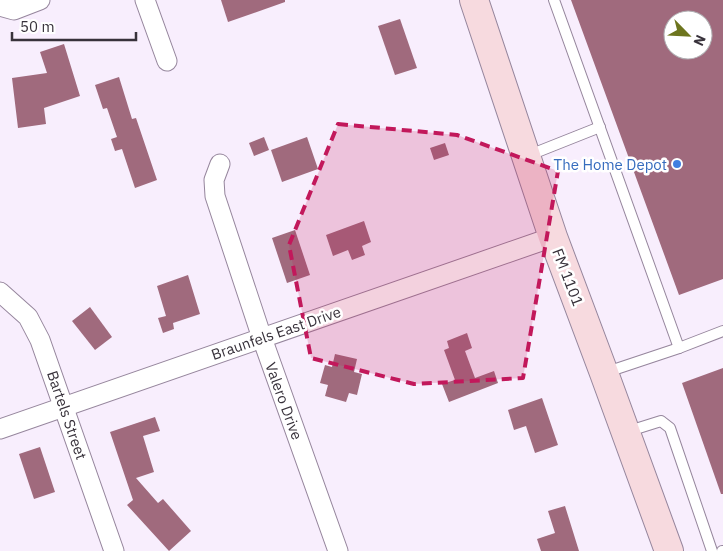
<svg xmlns="http://www.w3.org/2000/svg" width="723" height="551" font-family="'IBM Plex Sans',sans-serif">
  <style>
    .building { fill: #a06a7d; fill-rule: evenodd }
    .lines { fill: none; stroke-linecap: round; stroke-linejoin: round }
    .service-casing { stroke: #96869d; stroke-width: 12 }
    .minor-casing { stroke: #96869d; stroke-width: 21 }
    .secondary-casing { stroke: #96869d; stroke-width: 30 }
    .service { stroke: #fff; stroke-width: 10 }
    .minor { stroke: #fff; stroke-width: 19 }
    .secondary { stroke: #f7dadf; stroke-width: 28 }
    .marked { fill: #c2185b; fill-opacity: 0.2; stroke: #c2185b; stroke-width: 4; stroke-dasharray: 10 6; stroke-linejoin: round }
    .shop-dot { fill: #3f7fe0; stroke: #fff; stroke-width: 2 }
    .labels { text-anchor: middle; dominant-baseline: central; stroke-width: 5; stroke-linejoin: round; paint-order: stroke }
    .shop-label { font-size: 15px; fill: #366cbe; stroke: #fff; text-anchor: end }
    .street-label { font-size: 15px; fill: #38323b; stroke: #fff }
  </style>
  <rect width="100%" height="100%" fill="#f8eefd"/>
  <g class="building">
    <path d="M221,0H285V2L228,22Z"/>
    <path d="M571,0H723V279L679,295ZM673,20H703V50H673Z"/>
    <path d="M400,19L417,68L395,75L378,26Z"/>
    <path d="M64,44L80,96L44,108L46,124L18,128L12,78L47,73L40,52Z"/>
    <path d="M119,77L132,119L136,118L157,180L135,188L122,149L115,151L111,139L117,137L107,108L103,109L95,85Z"/>
    <path d="M264,137L269,150L254,156L249,143Z"/>
    <path d="M307,137L318,169L282,182L271,150Z"/>
    <path d="M445,143L449,155L434,160L430,148Z"/>
    <path d="M364,221L371,242L362,246L365,255L352,260L348,250L333,256L326,235Z"/>
    <path d="M295,230L310,275L287,283L272,238Z"/>
    <path d="M188,275L200,314L173,323L174,329L163,333L158,318L166,316L157,286Z"/>
    <path d="M90,307L112,337L95,350L72,321Z"/>
    <path d="M467,333L472,348L465,351L475,378L494,371L498,383L449,402L442,384L455,380L444,350L449,348L447,341Z"/>
    <path d="M335,354L357,359L354,372L362,374L357,395L349,393L346,402L325,396L328,385L320,383L325,365L332,367Z"/>
    <path d="M723,368V494H721L682,383Z"/>
    <path d="M542,398L558,445L535,453L526,426L514,430L508,410Z"/>
    <path d="M155,417L160,431L143,436L154,472L136,478L158,503L163,499L191,531L169,551L127,505L133,500L110,432Z"/>
    <path d="M40,447L55,492L34,499L19,454Z"/>
    <path d="M565,506L579,551H541L537,539L555,533L548,511Z"/>
  </g>
  <g class="lines">
    <g class="service-casing">
      <g id="service">
        <path d="M554,0L679,348"/>
        <path d="M527,156L600,127"/>
        <path d="M604,373L679,348L723,331"/>
        <path d="M626,432L661,421L670,428L712,551"/>
        <path d="M722,551H723"/>
      </g>
    </g>
    <g class="minor-casing">
      <g id="minor">
        <path d="M145,0L167,61"/>
        <path d="M0,6L14,10L40,0"/>
        <path d="M220,164L214,180L215,196L262,338L338,551"/>
        <path d="M0,292L28,317L40,340L114,551"/>
        <path d="M0,429L553,237"/>
      </g>
    </g>
    <g class="secondary-casing">
      <path id="secondary" d="M474,0L553,237L604,373L669,551"/>
    </g>
    <use href="#service" class="service"/>
    <use href="#minor" class="minor"/>
    <use href="#secondary" class="secondary"/>
  </g>
  <path class="marked" d="M338,124L457,135L558,171L523,378L414,384L311,358L289,245Z"/>
  <circle class="shop-dot" cx="677" cy="164" r="5"/>
  <g class="labels">
    <g class="shop-label">
      <text x="667" y="164">The Home Depot</text>
    </g>
    <g class="street-label">
      <text transform="translate(568 277) rotate(69)">FM 1101</text>
      <text transform="translate(276 333) rotate(-19)">Braunfels East Drive</text>
      <text transform="translate(284 401) rotate(70)">Valero Drive</text>
      <text transform="translate(67 415) rotate(71)">Bartels Street</text>
    </g>
  </g>
  <g transform="translate(688 35) rotate(114)"><circle r="24" fill="#ffffff" stroke="#afadb1"/>
  <path d="M0-4L9 19L0 12L-9 19Z" fill="#6d751e"/>
  <text y="-8" font-size="14" font-weight="bold" text-anchor="middle" fill="#38323b">N</text>
  </g>
  <path d="M12 32v8h124v-8" fill="none" stroke="#38323b" stroke-width="2.5"/>
  <text x="20" y="32" font-size="15" fill="#38323b" stroke="#ffffff" stroke-width="4" paint-order="stroke">50 m</text>
</svg>
